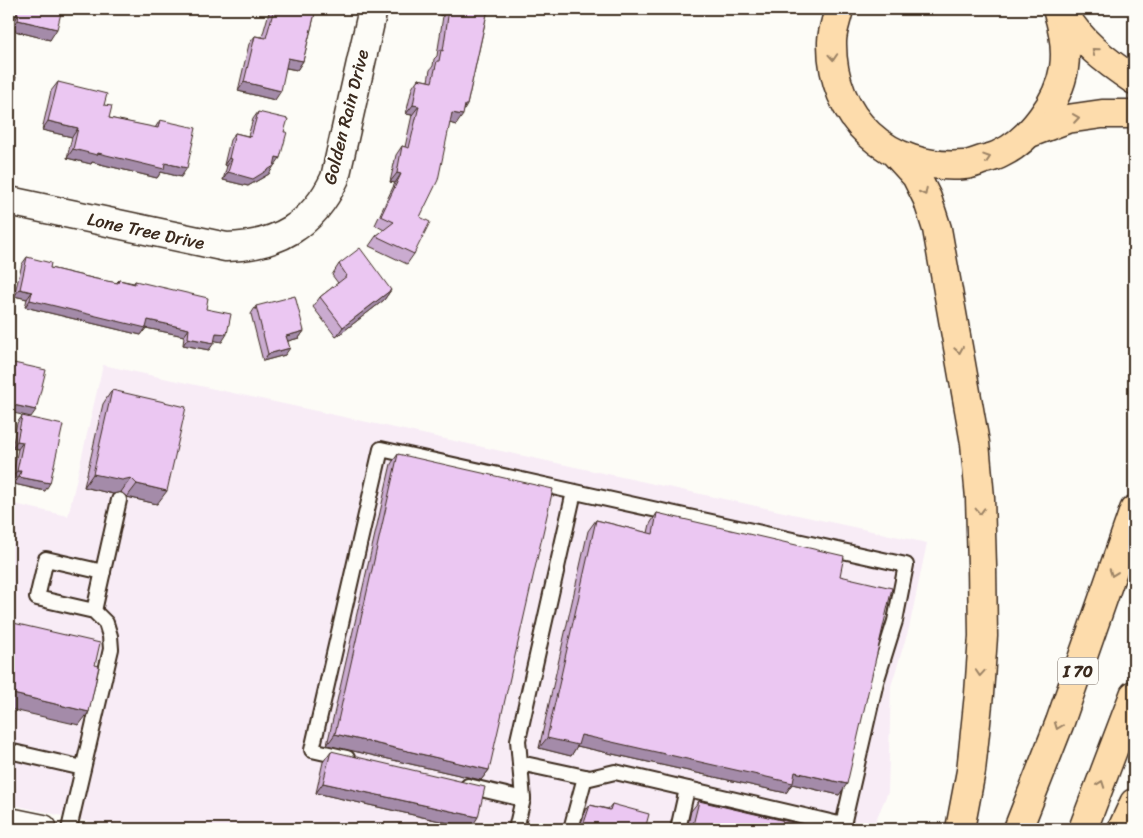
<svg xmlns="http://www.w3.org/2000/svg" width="1143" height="838" font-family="Sriracha,sans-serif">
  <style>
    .built { fill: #f8ecf6 }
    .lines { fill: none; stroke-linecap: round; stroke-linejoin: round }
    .lane-casing { stroke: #3b2a1e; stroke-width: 18 }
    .street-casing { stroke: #3b2a1e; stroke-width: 31 }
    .secondary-casing { stroke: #3b2a1e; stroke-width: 31 }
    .highway-casing { stroke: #3b2a1e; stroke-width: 31 }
    .lane { stroke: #fdfcf7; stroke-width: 14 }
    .street { stroke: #fdfcf7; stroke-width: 28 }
    .secondary { stroke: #fdfcf7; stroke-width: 28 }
    .highway { stroke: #fddcac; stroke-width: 28 }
    .wall { fill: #caabd0; stroke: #3b2a1e }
    .shaded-wall { fill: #a48ba9; stroke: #3b2a1e }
    .building { fill: #ebc7f2; stroke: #3b2a1e }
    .oneway { stroke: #9c8365 }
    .labels { text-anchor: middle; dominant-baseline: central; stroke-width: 4; stroke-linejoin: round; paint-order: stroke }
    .shield { fill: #fdfcf7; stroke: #75695f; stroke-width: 1 }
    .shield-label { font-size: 16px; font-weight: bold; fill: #3b2a1e }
    .street-label { font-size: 18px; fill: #3b2a1e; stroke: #fdfcf7 }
  </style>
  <rect width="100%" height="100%" fill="#fdfcf7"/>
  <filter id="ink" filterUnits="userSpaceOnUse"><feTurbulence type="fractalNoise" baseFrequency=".02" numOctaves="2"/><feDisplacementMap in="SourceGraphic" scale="10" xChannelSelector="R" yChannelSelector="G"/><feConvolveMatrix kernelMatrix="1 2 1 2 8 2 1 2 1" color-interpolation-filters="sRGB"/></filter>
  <g filter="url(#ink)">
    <path class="built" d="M103,365L927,543L909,628L891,686L888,792L872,829H121L9,804V524L14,504L68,516Z"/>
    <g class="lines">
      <g class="lane-casing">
        <g id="lane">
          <path d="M94,611L119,500"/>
          <path d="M9,751L83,768"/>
          <path d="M347,758L312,750L381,449L906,565L895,621L876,682L842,829"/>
          <path d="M520,763L590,778L615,772L843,825"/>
          <path d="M468,786L523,799"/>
          <path d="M69,829L111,649L110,636L106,623L94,611L37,598L46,559L103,572"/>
          <path d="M516,829L523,799L518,740L574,492"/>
          <path d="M571,829L585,777"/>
          <path d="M678,829L687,789"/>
        </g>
      </g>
      <g class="street-casing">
        <path id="street" d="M9,201L226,247C278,246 313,225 335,178L373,9"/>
      </g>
      <g class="secondary-casing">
        <path id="secondary" d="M9,822L43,829"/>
      </g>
      <g class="highway-casing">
        <g id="highway">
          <path d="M839,9C837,19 832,31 832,42C831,118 888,171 964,165C970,165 976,162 982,160C988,158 995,157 1000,154C1030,140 1059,101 1064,68C1067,48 1063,28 1057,9"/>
          <path d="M1062,11C1081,42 1104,60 1134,80"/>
          <path d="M1030,133L1067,119L1102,114H1134"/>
          <path d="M895,153L916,176L927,198L937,229L975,443L980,498L982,566L983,636L979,694L971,771L960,829"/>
          <path d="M1018,829L1060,722L1134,510"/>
          <path d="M1083,829L1134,695"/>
          <path d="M1122,829L1134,803"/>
        </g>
      </g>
      <use href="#lane" class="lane"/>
      <use href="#street" class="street"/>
      <use href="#secondary" class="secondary"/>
      <use href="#highway" class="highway"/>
    </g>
    <g class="wall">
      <path d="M14,9H62L50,40L11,30L12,25L10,24Z"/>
      <path d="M270,9H316L303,61L297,70L286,68L275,100L238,91L249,44L255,36L262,37Z"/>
      <path d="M430,9H488L467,105L456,125L450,123L420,217L414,254L407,264L369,246L376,236L384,230L375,225L395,183L390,182L396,155L402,146L405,147L412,115L406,114L412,88L418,79L428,81L430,70L433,66L434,59L437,56L443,16L430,12Z"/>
      <path d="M58,82L104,105L109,118L155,128L160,120L181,177L161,172L157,178L92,162L91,164L67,158L72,137L42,130L51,91Z"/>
      <path d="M258,112L275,165H274L269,174L248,186L223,180L227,166L224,165L230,140L235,133L248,136L253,119Z"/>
      <path d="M27,257L50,268L96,279L116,283L119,280L134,283L135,281L206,309L222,342L214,340L209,350L183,345L184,336L146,328L141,335L25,307L27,299L14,296L22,264Z"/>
      <path d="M339,264L391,290L384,300L336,337L313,307L320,297L338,283L332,275Z"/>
      <path d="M256,306L304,331L299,338L288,341L285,355L263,361L251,314Z"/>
      <path d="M112,390L157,504L127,497L121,492L113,494L84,487L103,404Z"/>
      <path d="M22,416L45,491L14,484L16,479L12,478L18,449L12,448L17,423Z"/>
      <path d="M398,454L489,770L481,780L327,745L391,464Z"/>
      <path d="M657,513L840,576L839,795L792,784L786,793L577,746L571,756L539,748L588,531L596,520L648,533L650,524Z"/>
      <path d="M331,751L471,828L316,793L323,762Z"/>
      <path d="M699,801L820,829H687L691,811Z"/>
      <path d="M612,804L645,829H579L585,812L590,805L608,809Z"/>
    </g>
    <g class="shaded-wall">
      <path d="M432,9H448L443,16L430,12Z"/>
      <path d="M17,14H19L12,25L10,24Z"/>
      <path d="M18,20L57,29L50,40L11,30Z"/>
      <path d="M288,58L303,61L297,70L282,67Z"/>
      <path d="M244,82L281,91L275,100L238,91Z"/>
      <path d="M413,105L419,106L412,115L406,114Z"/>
      <path d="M452,113L463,115L456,125L446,122Z"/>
      <path d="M48,121L78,128L72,137L42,130Z"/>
      <path d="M73,149L165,163L187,168L181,177L161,172L157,178L92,162L91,164L67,158Z"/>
      <path d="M276,157L280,158L275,165L271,164Z"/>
      <path d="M229,158L232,159L227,166L224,165Z"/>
      <path d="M274,166L269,174L248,186L223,180L228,172Z"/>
      <path d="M397,173L401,174L395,183L390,182Z"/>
      <path d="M20,289L32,292L27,299L14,296Z"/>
      <path d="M391,290L384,300L336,337L343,327Z"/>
      <path d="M30,300L148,320L189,329L184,336L146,328L141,335L25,307Z"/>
      <path d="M304,331L299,338L281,343L286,336Z"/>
      <path d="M216,333L227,334L222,342L211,340Z"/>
      <path d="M188,338L214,343L209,350L183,345Z"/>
      <path d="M290,348L285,355L263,361L268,354Z"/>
      <path d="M9,404L36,410L31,417L9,412Z"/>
      <path d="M17,441L23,442L18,449L12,448Z"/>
      <path d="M17,471H21L16,479L12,478Z"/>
      <path d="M93,474L131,478L121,492L113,494L84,487Z"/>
      <path d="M19,477L50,483L45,491L14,484Z"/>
      <path d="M137,484L167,491L157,504L127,497Z"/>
      <path d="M9,693L89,712L79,725L9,709Z"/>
      <path d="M335,734L489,770L481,780L327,745Z"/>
      <path d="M581,735L795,772L847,784L839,795L792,784L786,793L577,746L571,756L539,748L547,738Z"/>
      <path d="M323,783L478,817L471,828L316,793Z"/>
    </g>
    <g class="building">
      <path d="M18,9H62L57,29L18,20L19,14H17Z"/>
      <path d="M274,9H316L303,61L288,58L281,91L244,82L255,36L266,38Z"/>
      <path d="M449,9H488L467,105H465L463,115L452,113L438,180L420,217L430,222L414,254L376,236L394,222L381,216L401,174L397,173L402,146L409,148L419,106L413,105L418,79L432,82L437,61H439L441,50L443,51Z"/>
      <path d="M9,75L16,77L9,109Z"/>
      <path d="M58,82L107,94L104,105L112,106L109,118L158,128L160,120L196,128L187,168L165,163L164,169L98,153L97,155L73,149L78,128L48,121Z"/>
      <path d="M258,112L288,119L284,132H287L280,158L276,157L274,166L253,179L228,172L232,159L229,158L235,133L251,137Z"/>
      <path d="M360,248L391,290L343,327L320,297L347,276L339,264Z"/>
      <path d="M27,257L51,263L50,268L96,279L118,283L119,280L135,284V281L208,298L206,309L231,314L227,334L216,333L214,343L188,338L189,329L148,320L146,328L30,300L32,292L20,289Z"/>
      <path d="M295,296L304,331L286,336L290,348L268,354L256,306Z"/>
      <path d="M9,362L46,370L36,410L9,404Z"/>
      <path d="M112,390L186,407L167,491L137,484L131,478L122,480L93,474Z"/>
      <path d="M22,416L63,425L50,483L19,477L21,471H17L23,442L17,441Z"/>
      <path d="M398,454L553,489L489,770L335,734Z"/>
      <path d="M657,513L844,556L840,576L892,588L847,784L795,772L793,783L581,735L578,745L547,738L596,520L653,534Z"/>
      <path d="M9,622L100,643L95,665L99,666L89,712L9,693Z"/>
      <path d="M331,751L485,787L478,817L323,783Z"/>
      <path d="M699,801L820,829H692Z"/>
      <path d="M612,804L649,814L645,829H582L590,805L610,810Z"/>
    </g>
    <defs><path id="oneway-chevron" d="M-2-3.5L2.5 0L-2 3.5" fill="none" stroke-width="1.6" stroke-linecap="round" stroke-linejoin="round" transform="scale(1.25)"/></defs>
    <g class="oneway">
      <use href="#oneway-chevron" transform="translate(1095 51) rotate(-140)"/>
      <use href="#oneway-chevron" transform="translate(833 57) rotate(86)"/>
      <use href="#oneway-chevron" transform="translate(1076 118) rotate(-8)"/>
      <use href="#oneway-chevron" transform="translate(987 158) rotate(-18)"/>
      <use href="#oneway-chevron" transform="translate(924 192) rotate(63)"/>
      <use href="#oneway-chevron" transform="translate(959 350) rotate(80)"/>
      <use href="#oneway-chevron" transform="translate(980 511) rotate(88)"/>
      <use href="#oneway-chevron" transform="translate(1113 573) rotate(110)"/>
      <use href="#oneway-chevron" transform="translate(980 673) rotate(94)"/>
      <use href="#oneway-chevron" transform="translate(1058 726) rotate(111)"/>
      <use href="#oneway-chevron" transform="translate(1101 784) rotate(-70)"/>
    </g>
  </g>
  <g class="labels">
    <rect class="shield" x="1058" y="657.5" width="40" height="27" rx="4"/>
    <g class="shield-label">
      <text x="1078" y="671">I 70</text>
    </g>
    <g class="street-label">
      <text transform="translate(346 117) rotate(-76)">Golden Rain Drive</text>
      <text transform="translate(146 231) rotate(12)">Lone Tree Drive</text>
    </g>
  </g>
  <rect width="1143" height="838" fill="none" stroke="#fdfcf7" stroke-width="30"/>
  <rect x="15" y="15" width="1113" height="808" fill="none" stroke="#3b2a1e" stroke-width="2" filter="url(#ink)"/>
</svg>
